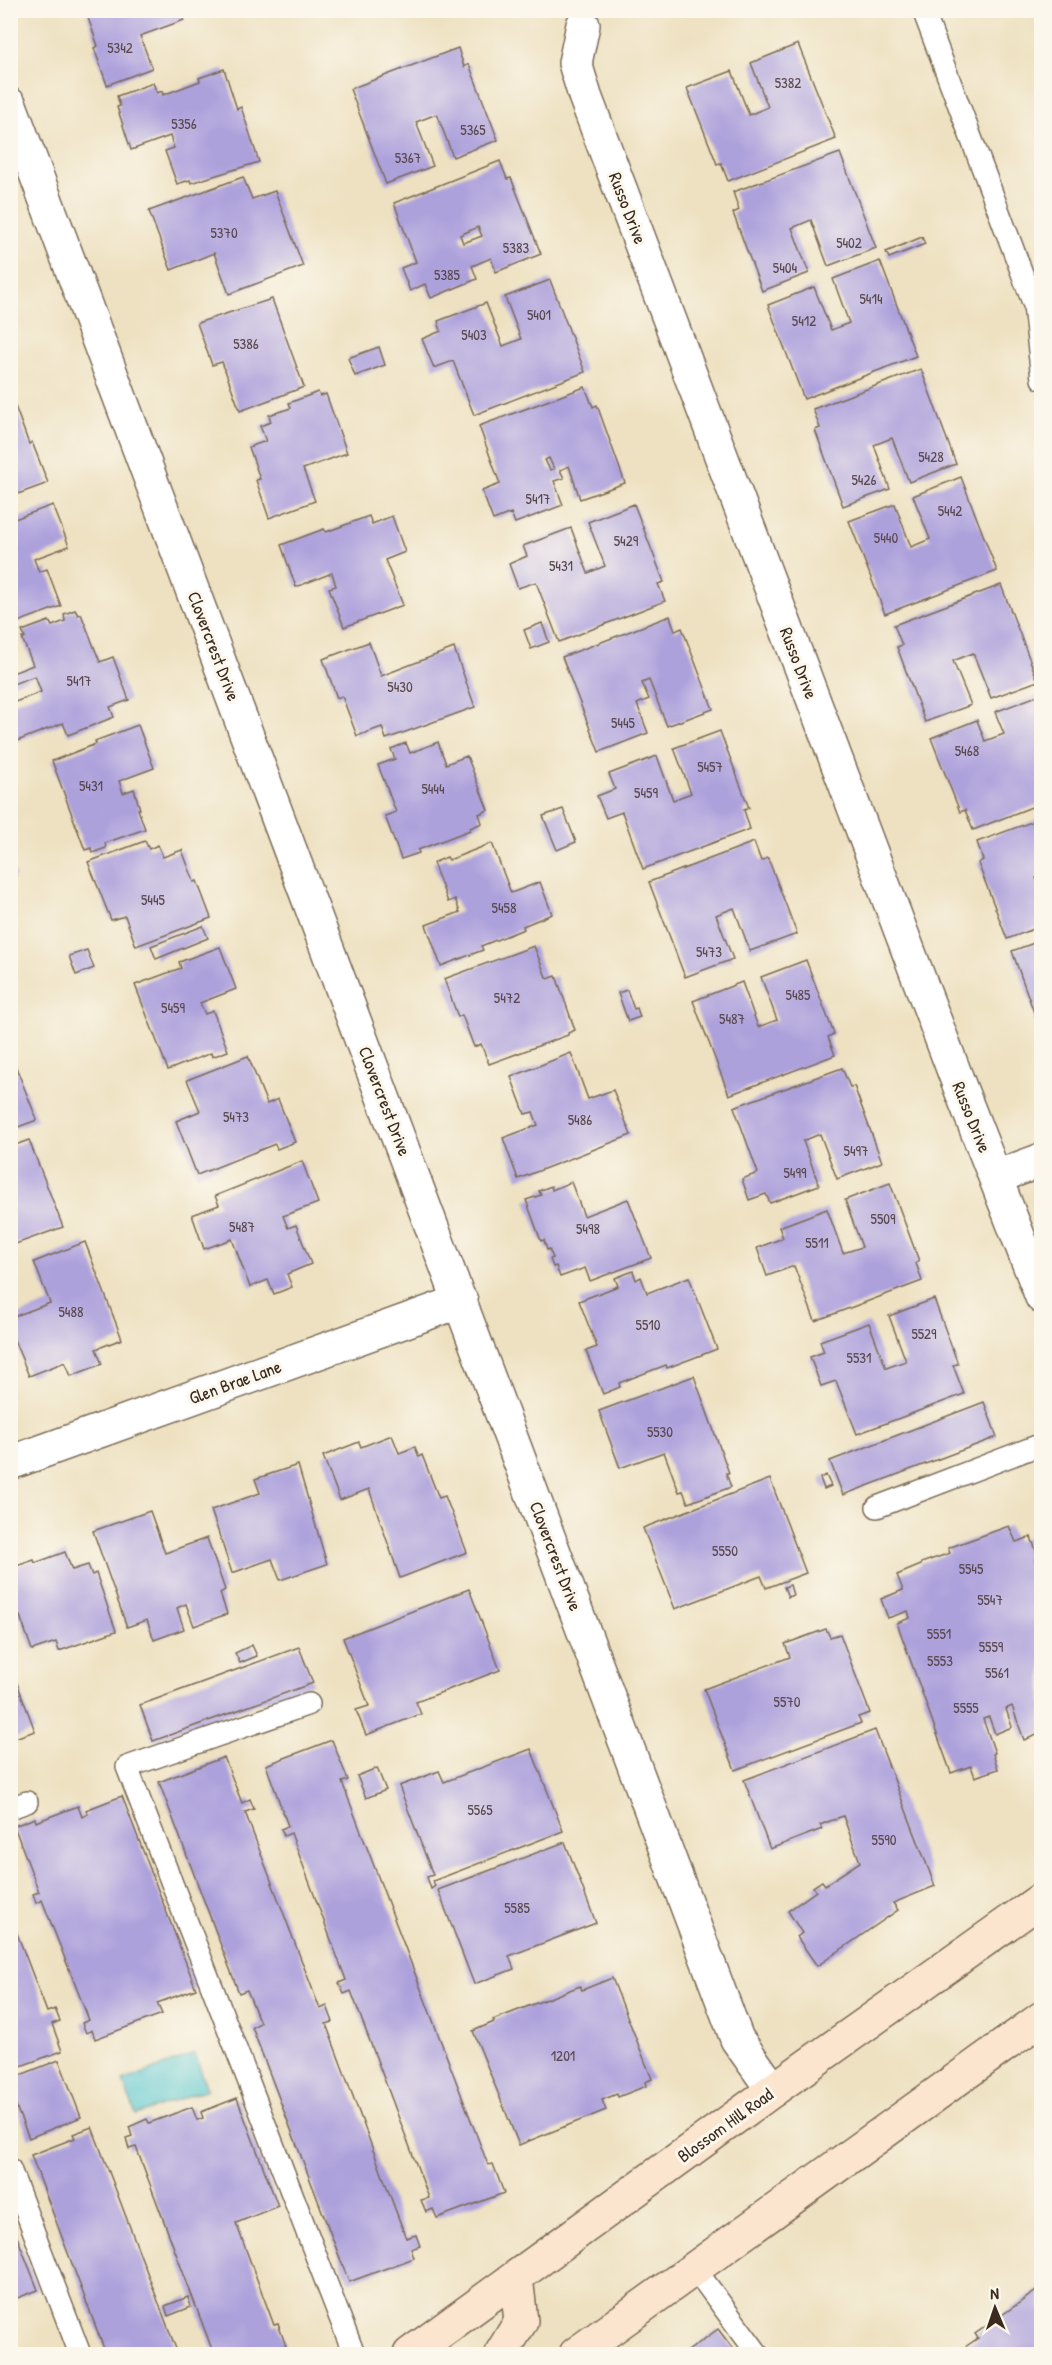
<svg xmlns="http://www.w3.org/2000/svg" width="1052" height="2365" font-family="'Patrick Hand',sans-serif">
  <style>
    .water { fill: #5bc8cf; stroke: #4b7976; stroke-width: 1.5 }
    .building { fill: #ada1dc; fill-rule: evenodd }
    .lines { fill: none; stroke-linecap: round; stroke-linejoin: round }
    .lane-casing { stroke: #7a6a57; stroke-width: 24 }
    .street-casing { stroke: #7a6a57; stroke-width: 36 }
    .secondary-casing { stroke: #7a6a57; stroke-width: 36 }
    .lane { stroke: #fff; stroke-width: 21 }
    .street { stroke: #fff; stroke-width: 33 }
    .secondary { stroke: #fce5cf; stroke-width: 33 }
    .labels { text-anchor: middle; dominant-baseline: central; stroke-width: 6; stroke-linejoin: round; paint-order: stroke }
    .number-label { font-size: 15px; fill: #58484e }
    .street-label { font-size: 18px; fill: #3b2a1e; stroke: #fbf7ec }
  </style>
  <rect width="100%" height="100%" fill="#fbf7ec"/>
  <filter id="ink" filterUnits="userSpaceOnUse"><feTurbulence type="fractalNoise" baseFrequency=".0167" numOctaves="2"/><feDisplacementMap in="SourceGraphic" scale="12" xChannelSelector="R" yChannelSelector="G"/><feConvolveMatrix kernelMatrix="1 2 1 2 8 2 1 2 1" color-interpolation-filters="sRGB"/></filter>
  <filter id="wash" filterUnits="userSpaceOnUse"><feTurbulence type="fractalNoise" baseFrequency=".008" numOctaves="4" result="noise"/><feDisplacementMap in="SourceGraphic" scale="24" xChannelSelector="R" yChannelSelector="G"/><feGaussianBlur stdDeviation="1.35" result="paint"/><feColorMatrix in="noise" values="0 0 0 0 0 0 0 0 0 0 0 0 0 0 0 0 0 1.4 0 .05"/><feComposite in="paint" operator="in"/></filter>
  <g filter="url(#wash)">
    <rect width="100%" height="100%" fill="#eee1c1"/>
    <path class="water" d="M195,2054L207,2089L136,2115L123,2081Z"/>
    <g id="blocks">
      <g class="building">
        <path d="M98,10H181L184,20L140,36L152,68L107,85L94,48L98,46L87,15Z"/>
        <path d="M798,44L836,139L728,181L721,163L717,164L687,88L732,71L749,115L768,107L751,63Z"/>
        <path d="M458,48L464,67L469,64L498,140L453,157L437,114L416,122L433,166L386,184L350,89Z"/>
        <path d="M224,69L237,109L241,107L259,162L191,183L190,180L177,184L165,151L174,148L170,136L131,150L117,107L120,106L117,96L153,83L157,93L162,91L163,95L200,81L199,78Z"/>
        <path d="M840,153L876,248L828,266L811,220L792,228L809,273L762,291L733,213L739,210L733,192Z"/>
        <path d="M500,161L507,179L511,178L541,254L496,272L491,258L472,266L477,279L431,298L425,284L410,291L401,268L416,262L394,203ZM478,227L482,236L463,243L460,235Z"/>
        <path d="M243,177L252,199L275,191L303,266L229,294L214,253L171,270L149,211Z"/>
        <path d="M922,237L925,244L889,258L886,252Z"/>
        <path d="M880,261L916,356L804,399L768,305L814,287L831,330L849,323L833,279Z"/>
        <path d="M550,280L585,372L474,415L453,361L434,368L422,339L441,331L438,321L486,303L503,346L521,339L505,297Z"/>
        <path d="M272,299L304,387L240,411L222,362L212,365L197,323Z"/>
        <path d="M379,347L385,365L355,376L348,358Z"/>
        <path d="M921,369L956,464L909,482L892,438L874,445L890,489L843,506L815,430L820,428L813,409Z"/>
        <path d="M585,387L593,407L597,405L625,483L580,499L569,466L560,470L564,478L554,481L563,505L515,523L511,513L493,520L482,491L500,484L479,426ZM549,458L554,469L550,470L545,460Z"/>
        <path d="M318,392L320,396L326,394L347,453L303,469L315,501L269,518L256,480L260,479L249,447L266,441L260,426L271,422L269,415L291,408L289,403Z"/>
        <path d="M15,406L29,444L32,442L48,483L10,497V408Z"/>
        <path d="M961,477L997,571L885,614L849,521L895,504L911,547L930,539L913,496Z"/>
        <path d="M634,504L664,582L658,584L665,601L559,642L536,582L518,588L509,564L527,556L523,546L571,528L588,573L605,566L588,522Z"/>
        <path d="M53,505L69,546L34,559L39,572L47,569L61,606L10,625V526L13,525L12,520Z"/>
        <path d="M369,516L372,524L392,516L405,552L385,560L403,605L344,627L329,588L336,586L332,573L296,587L281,545L324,529L326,532Z"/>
        <path d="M1001,585L1038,681L991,698L973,653L953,661L971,705L925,722L897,647L902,645L894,625Z"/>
        <path d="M75,610L78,615L81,614L100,662L113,657L129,700L110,707L114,717L68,735L63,723L12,743L10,704L41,692L35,676L10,685V674L33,665L22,638H25L22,631L49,621L52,626L65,621L64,614Z"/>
        <path d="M670,616L675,631L682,628L713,709L667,726L649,680L642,683L649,699L637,704L648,733L599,752L562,657Z"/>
        <path d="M542,623L549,642L531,649L524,630Z"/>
        <path d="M369,642L381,676L454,648L475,707L386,739L382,727L357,736L342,696L337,698L323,659Z"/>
        <path d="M1042,694V803L973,830L965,810L960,812L931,738L977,720L985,741L1004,734L995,712Z"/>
        <path d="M138,725L154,768L119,781L123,793L134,789L140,809H138L145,829L105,843L106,848L92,853L91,848L85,850L52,761L96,744L95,741Z"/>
        <path d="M720,731L749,808L744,810L750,829L643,869L622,812L606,818L597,796L615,789L609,774L657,756L673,800L691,793L674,748Z"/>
        <path d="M438,742L446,764L467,756L488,810L479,814L482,823L470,828V830L418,850L419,853L401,859L385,816L396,812L378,765L395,759L391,749L406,743L410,753Z"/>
        <path d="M563,809L576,842L557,850L543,816Z"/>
        <path d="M1042,818V876L1036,878L1039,885L1042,884V926L1007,939L978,863L983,860L977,842Z"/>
        <path d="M145,841L149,849L158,845L163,857L182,850L194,882L197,881L211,918L136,946L125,916L111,920L88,862Z"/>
        <path d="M754,842L761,861L768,858L797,934L750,951L734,908L716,915L733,959L685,977L649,882Z"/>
        <path d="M492,843L511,893L540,882L552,914L523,926L524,929L481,946L483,950L441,966L426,925L460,912L455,899L448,902L433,863L447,857L449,860Z"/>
        <path d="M10,863L16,876L10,878Z"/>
        <path d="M203,926L208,938L156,959L151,946Z"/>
        <path d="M1042,940V1032H1041L1012,951Z"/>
        <path d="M534,946L546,977L548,979L556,976L575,1030L568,1033V1035L489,1064L481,1044L474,1047L462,1015L458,1017L444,979Z"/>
        <path d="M220,947L236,989L200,1003L205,1014L213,1011L228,1051L212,1057L211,1053L168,1070L135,985L181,968L179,962Z"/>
        <path d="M87,950L94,968L76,975L69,956Z"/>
        <path d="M806,960L834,1034L828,1037L835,1055L729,1095L693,1001L742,982L758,1027L777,1020L761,977Z"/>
        <path d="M627,990L634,1009L637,1008L640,1017L628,1021L618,993Z"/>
        <path d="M10,1052L37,1120L10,1130Z"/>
        <path d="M571,1053L588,1099L613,1090L631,1135L518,1179L503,1138L538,1125L533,1112L525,1114L511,1077Z"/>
        <path d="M248,1056L267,1104L278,1099L295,1142L277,1149L275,1144L197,1175L176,1121L200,1111L187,1080Z"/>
        <path d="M842,1068L850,1087L854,1086L882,1162L837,1179L820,1134L803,1141L819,1185L770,1203L766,1194L749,1200L742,1179L758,1173L734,1107Z"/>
        <path d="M29,1140L63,1227L10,1246V1147Z"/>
        <path d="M302,1161L318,1203L283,1216L288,1228L296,1225L311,1264L287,1274L292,1287L274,1294L268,1280L250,1287L232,1239L204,1249L192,1215L219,1205L215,1196Z"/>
        <path d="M571,1182L584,1216L628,1199L651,1258L590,1281L585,1268L560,1277L556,1266L553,1267L550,1259L553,1258L549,1249L547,1250L544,1240L541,1241L526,1200L541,1195L539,1191L551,1186L552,1190Z"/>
        <path d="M890,1183L919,1261L916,1263L922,1281L815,1321L794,1266L767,1276L757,1248L783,1238L779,1227L827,1209L843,1253L862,1247L845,1200Z"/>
        <path d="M85,1242L122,1339L96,1349L102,1364L71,1376L65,1362L29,1376L10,1330V1318L50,1303L34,1262Z"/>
        <path d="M633,1271L636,1280L641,1277L647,1293L689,1277L717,1349L667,1368L666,1365L619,1383L620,1387L603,1394L586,1351L597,1347L579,1301L618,1286L615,1278Z"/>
        <path d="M934,1299L958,1364L953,1365L964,1394L857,1434L836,1381L821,1386L810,1357L824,1352L820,1341L869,1323L886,1368L906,1361L889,1316Z"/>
        <path d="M694,1376L729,1473H726L731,1487L688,1503L683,1491L679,1492L664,1452L620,1468L599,1411Z"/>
        <path d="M984,1402L997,1437L843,1495L830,1461Z"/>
        <path d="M392,1435L399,1453L415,1447L419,1457L422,1455L439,1498L445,1496L467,1552L400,1578L369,1489L340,1500L323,1456L359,1442L361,1447Z"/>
        <path d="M298,1465L327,1564L280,1580L272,1559L232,1573L211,1510L260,1493L255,1479Z"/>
        <path d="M826,1475L831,1486L824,1489L820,1478Z"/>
        <path d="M770,1479L806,1573L766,1588L761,1576L675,1609L643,1528Z"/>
        <path d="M150,1511L165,1553L207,1538L225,1590L220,1593L227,1614L194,1626L186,1604L177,1608L184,1629L154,1640L147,1620L127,1627L93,1531Z"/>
        <path d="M1009,1526L1016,1542L1031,1537L1039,1559L1035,1560L1042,1578V1593L1038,1595L1042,1606V1733L1024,1740L1012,1706L1006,1709L1012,1727L995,1734L989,1717L983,1719L995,1753L993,1754L998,1769L975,1777L971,1766L951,1773L897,1623L910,1618L908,1611L888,1618L881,1599L903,1590L897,1575L921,1565V1563L950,1553L948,1548Z"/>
        <path d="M65,1552L72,1570L88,1565L92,1575L96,1573L116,1631L59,1651L56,1642L32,1650L20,1616L13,1619L10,1612V1568L34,1560L35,1563Z"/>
        <path d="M790,1585L793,1595L788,1597L784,1587Z"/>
        <path d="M469,1589L500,1670L416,1702L421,1714L366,1735L356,1710L369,1706L343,1638Z"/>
        <path d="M826,1629L830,1637L840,1634L870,1713L858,1717L861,1723L735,1770L704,1689L790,1657L785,1644Z"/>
        <path d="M252,1645L257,1656L240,1663L235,1653Z"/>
        <path d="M299,1647L313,1683L153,1741L140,1705Z"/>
        <path d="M10,1678L14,1685L17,1683L35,1731L12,1739Z"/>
        <path d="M875,1730L935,1886L893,1903L898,1910L817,1966L797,1937L802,1933L788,1911L816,1891L813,1887L822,1881L825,1885L860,1862L843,1816L820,1825L822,1829L770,1849L744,1780Z"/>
        <path d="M332,1740L348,1780L342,1782L488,2165L493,2164L504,2193L437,2218L433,2209L426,2212L421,2200L429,2198L351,1991L344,1994L339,1983L346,1980L291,1833L284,1836L281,1829L288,1826L266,1765Z"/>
        <path d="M531,1749L563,1831L433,1881L435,1886L431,1889L427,1877L433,1875L399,1786L439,1771L444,1782Z"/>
        <path d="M224,1757L242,1803L250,1799L254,1809L245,1812L320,2009L327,2006L333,2022L326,2024L406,2238L416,2235L420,2246L411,2249L414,2258L349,2282L252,2027L260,2023L247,1990L239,1993L159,1782Z"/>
        <path d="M377,1768L386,1790L366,1798L357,1776Z"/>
        <path d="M122,1796L196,1989L157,2003L162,2014L95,2039L92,2030L86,2033L82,2023L89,2020L42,1900L36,1903L33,1894L39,1892L14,1826L35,1818L36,1822L78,1806L82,1817L88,1814L86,1810Z"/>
        <path d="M565,1842L596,1923L509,1956L514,1969L474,1984L438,1890Z"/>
        <path d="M10,1915L47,2012L55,2009L60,2021L52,2024L62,2051L10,2070Z"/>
        <path d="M612,1978L652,2079L645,2082L646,2086L618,2097L617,2094L602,2100L606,2110L519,2145L473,2031L494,2022L493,2020L580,1986L582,1990Z"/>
        <path d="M59,2060L81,2117L29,2138L10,2092V2079Z"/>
        <path d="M237,2098L278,2206L236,2223L274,2325L278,2324L286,2346L264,2354H207L213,2352L136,2147L129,2149L126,2138L132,2136L129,2127L147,2119L149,2123L192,2107L197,2120L203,2118L201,2112Z"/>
        <path d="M92,2127L178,2354H106L31,2155L75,2138L73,2134Z"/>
        <path d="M10,2219L38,2290L10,2301Z"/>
        <path d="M1042,2287V2354H955L978,2338L975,2334Z"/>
        <path d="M188,2297L191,2307L168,2316L165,2306Z"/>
        <path d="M718,2329L737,2354H684Z"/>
      </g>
    </g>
  </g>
  <g filter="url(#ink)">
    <use href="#blocks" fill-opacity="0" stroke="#7a6a57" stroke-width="1.5"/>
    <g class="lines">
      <g class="lane-casing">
        <g id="lane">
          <path d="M923,10L1034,305L1042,379"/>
          <path d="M877,1507L1042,1444"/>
          <path d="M309,1704L127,1767L354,2354"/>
          <path d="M10,1808L27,1802"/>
          <path d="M10,2169L80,2354"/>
          <path d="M695,2269L758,2354"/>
        </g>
      </g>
      <g class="street-casing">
        <g id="street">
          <path d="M583,25L575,63L585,96L961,1090L1042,1297"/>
          <path d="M10,105L737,2039L773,2090"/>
          <path d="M996,1177L1042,1160"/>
          <path d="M10,1463L461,1301"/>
        </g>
      </g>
      <g class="secondary-casing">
        <g id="secondary">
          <path d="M410,2354L773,2090L1042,1899"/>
          <path d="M501,2354L521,2321L516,2277"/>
          <path d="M576,2354L1042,2018"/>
        </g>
      </g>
      <use href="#lane" class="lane"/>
      <use href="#street" class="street"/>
      <use href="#secondary" class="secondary"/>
    </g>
  </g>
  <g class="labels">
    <g class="number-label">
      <text x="120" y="47">5342</text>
      <text x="788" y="82">5382</text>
      <text x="184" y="123">5356</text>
      <text x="473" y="129">5365</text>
      <text x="408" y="157">5367</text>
      <text x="224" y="232">5370</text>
      <text x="849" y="242">5402</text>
      <text x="516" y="247">5383</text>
      <text x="785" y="267">5404</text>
      <text x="447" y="274">5385</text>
      <text x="871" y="298">5414</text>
      <text x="539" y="314">5401</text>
      <text x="804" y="320">5412</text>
      <text x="474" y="334">5403</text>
      <text x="246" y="343">5386</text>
      <text x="931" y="456">5428</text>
      <text x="864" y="479">5426</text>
      <text x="538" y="498">5417</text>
      <text x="950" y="510">5442</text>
      <text x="886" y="537">5440</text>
      <text x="626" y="540">5429</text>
      <text x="561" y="565">5431</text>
      <text x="79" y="680">5417</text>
      <text x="400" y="686">5430</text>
      <text x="623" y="722">5445</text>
      <text x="967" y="750">5468</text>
      <text x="710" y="766">5457</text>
      <text x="91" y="785">5431</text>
      <text x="433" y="788">5444</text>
      <text x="646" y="792">5459</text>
      <text x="153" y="899">5445</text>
      <text x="504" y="907">5458</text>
      <text x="709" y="951">5473</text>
      <text x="798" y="994">5485</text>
      <text x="507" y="997">5472</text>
      <text x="173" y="1007">5459</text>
      <text x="732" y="1018">5487</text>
      <text x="236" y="1116">5473</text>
      <text x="580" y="1119">5486</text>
      <text x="856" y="1150">5497</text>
      <text x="795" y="1172">5499</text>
      <text x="883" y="1218">5509</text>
      <text x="242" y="1226">5487</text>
      <text x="588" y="1228">5498</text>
      <text x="817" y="1242">5511</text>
      <text x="71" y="1311">5488</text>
      <text x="648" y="1324">5510</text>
      <text x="924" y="1333">5529</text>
      <text x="859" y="1357">5531</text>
      <text x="660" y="1431">5530</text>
      <text x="725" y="1550">5550</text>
      <text x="971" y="1568">5545</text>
      <text x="990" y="1599">5547</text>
      <text x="939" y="1633">5551</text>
      <text x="991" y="1646">5559</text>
      <text x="940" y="1660">5553</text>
      <text x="997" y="1672">5561</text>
      <text x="787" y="1701">5570</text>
      <text x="966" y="1707">5555</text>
      <text x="480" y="1809">5565</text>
      <text x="884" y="1839">5590</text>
      <text x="517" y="1907">5585</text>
      <text x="563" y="2055">1201</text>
    </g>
    <g class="street-label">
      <text transform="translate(628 208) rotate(69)">Russo Drive</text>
      <text transform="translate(214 646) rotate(69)">Clovercrest Drive</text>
      <text transform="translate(799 663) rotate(69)">Russo Drive</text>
      <text transform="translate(385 1101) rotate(69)">Clovercrest Drive</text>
      <text transform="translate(972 1117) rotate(68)">Russo Drive</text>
      <text transform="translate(235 1382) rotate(-20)">Glen Brae Lane</text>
      <text transform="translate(556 1556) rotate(69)">Clovercrest Drive</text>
      <text transform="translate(725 2125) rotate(-36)">Blossom Hill Road</text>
    </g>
  </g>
  <rect width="1052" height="2365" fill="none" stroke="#fbf7ec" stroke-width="36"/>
  <g transform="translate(995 2308) rotate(358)" stroke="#fbf7ec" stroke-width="4.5" paint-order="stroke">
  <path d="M0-4.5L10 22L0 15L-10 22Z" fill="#3b2a1e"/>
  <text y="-9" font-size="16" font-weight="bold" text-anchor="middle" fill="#3b2a1e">N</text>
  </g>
</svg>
